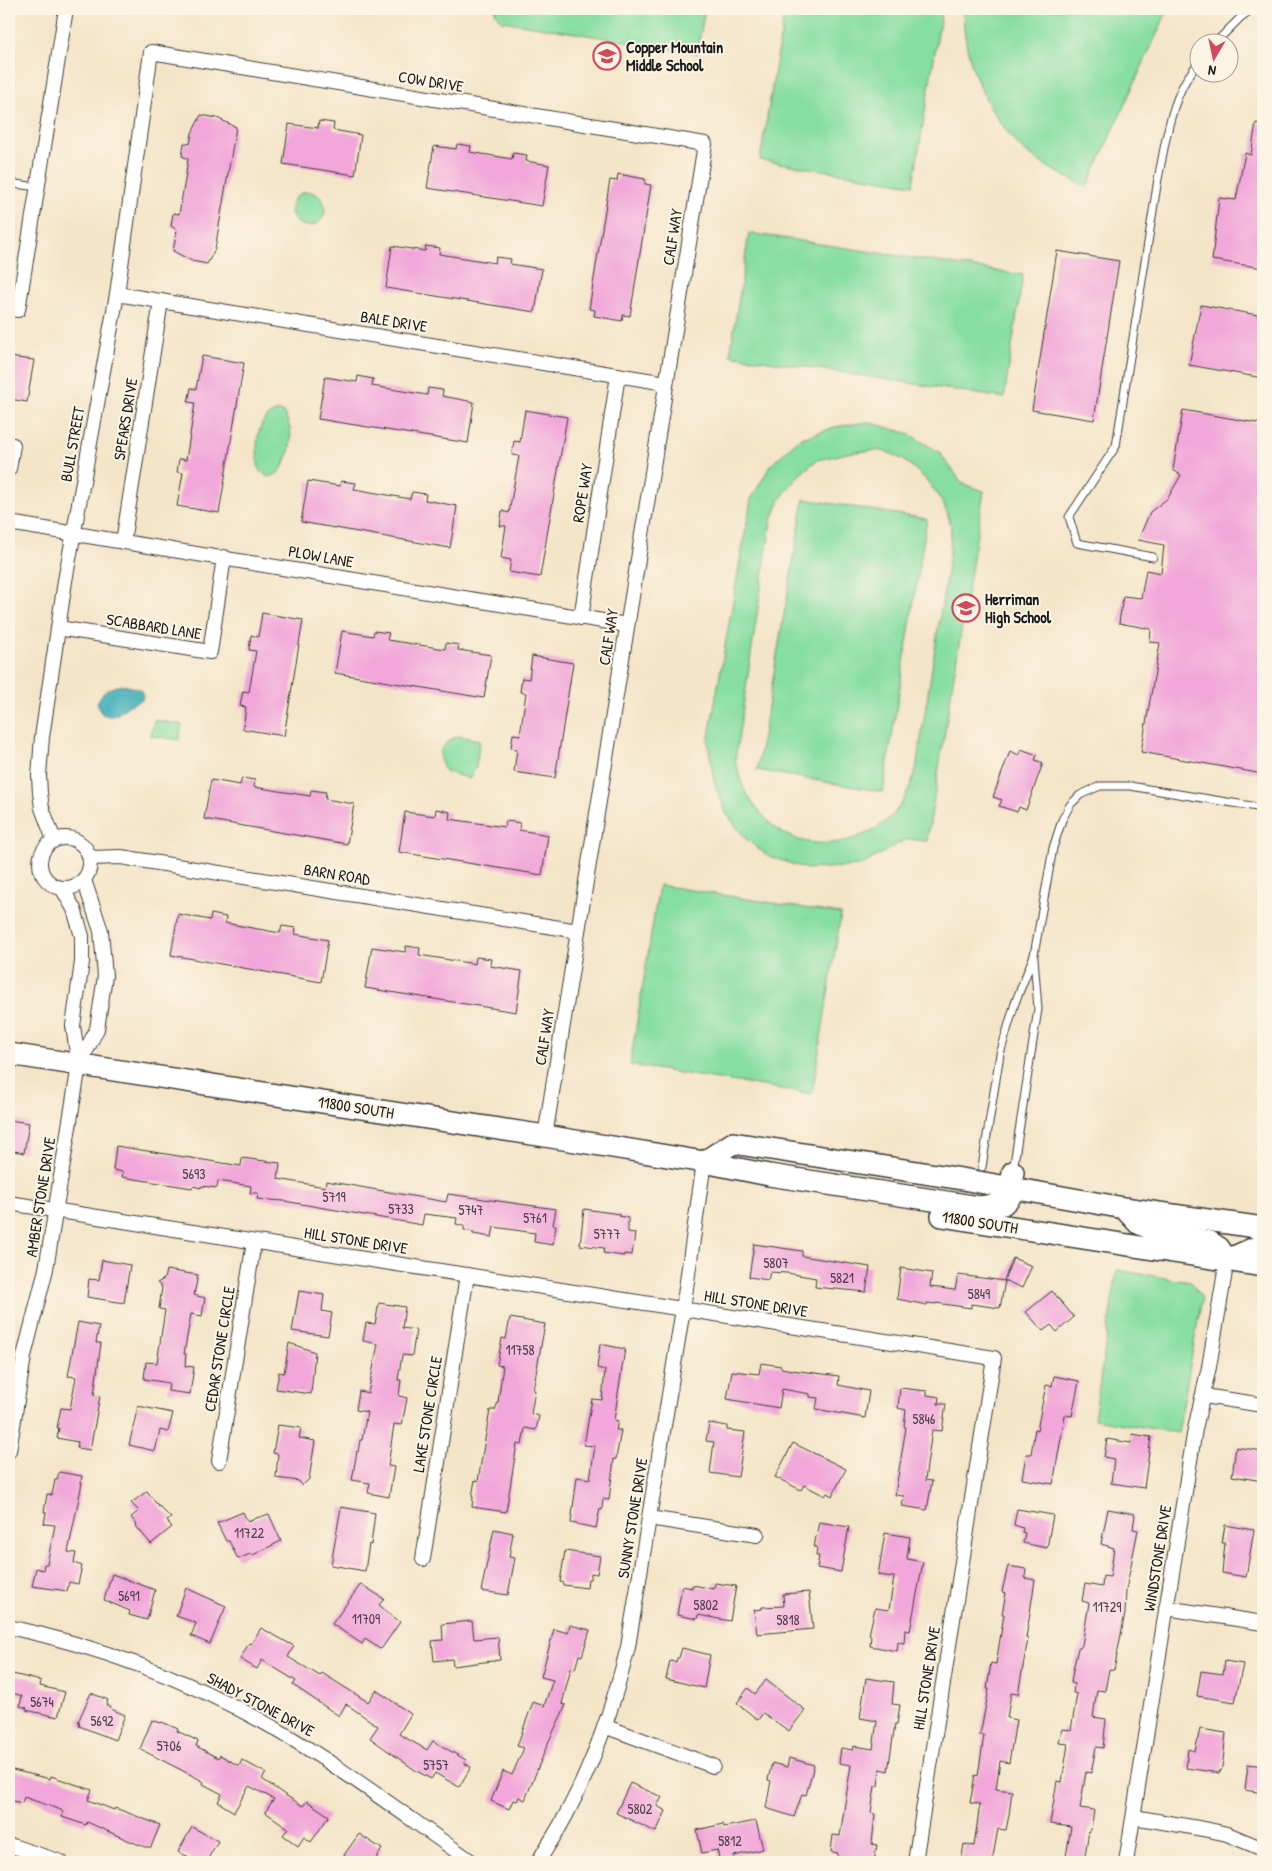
<svg xmlns="http://www.w3.org/2000/svg" width="1272" height="1871" font-family="'Patrick Hand',sans-serif">
  <style>
    .green { fill: #86dea2; stroke: #517d5f; fill-rule: evenodd }
    .water { fill: #3fafb9; stroke: #2e666a }
    .building { fill: #f1a7d9 }
    .lines { fill: none; stroke-linecap: round; stroke-linejoin: round }
    .lane-casing { stroke: #3c3a36; stroke-width: 9 }
    .street-casing { stroke: #3c3a36; stroke-width: 16 }
    .primary-casing { stroke: #3c3a36; stroke-width: 24 }
    .lane { stroke: #fff; stroke-width: 7 }
    .street { stroke: #fff; stroke-width: 14 }
    .primary { stroke: #fff; stroke-width: 21 }
    .labels { text-anchor: middle; dominant-baseline: central; stroke-width: 4; stroke-linejoin: round; paint-order: stroke }
    .number-label { font-size: 14px; fill: #513f4b }
    .poi-label { font-size: 16px; font-weight: bold; fill: #1c1c1c; stroke: #fcf5e5; text-anchor: start }
    .street-label { font-size: 16px; fill: #1c1c1c; stroke: #fcf5e5 }
  </style>
  <rect width="100%" height="100%" fill="#fcf5e5"/>
  <filter id="ink" filterUnits="userSpaceOnUse"><feTurbulence type="fractalNoise" baseFrequency=".02" numOctaves="2"/><feDisplacementMap in="SourceGraphic" scale="10" xChannelSelector="R" yChannelSelector="G"/><feConvolveMatrix kernelMatrix="1 2 1 2 8 2 1 2 1" color-interpolation-filters="sRGB"/></filter>
  <filter id="wash" filterUnits="userSpaceOnUse"><feTurbulence type="fractalNoise" baseFrequency=".0096" numOctaves="4" result="noise"/><feDisplacementMap in="SourceGraphic" scale="20" xChannelSelector="R" yChannelSelector="G"/><feGaussianBlur stdDeviation="1.12" result="paint"/><feColorMatrix in="noise" values="0 0 0 0 0 0 0 0 0 0 0 0 0 0 0 0 0 1.4 0 .05"/><feComposite in="paint" operator="in"/></filter>
  <g filter="url(#wash)">
    <rect width="100%" height="100%" fill="#f4e5c9"/>
    <g class="green">
      <path d="M495,9H705L697,53L502,21L495,12Z"/>
      <path d="M785,9H942L913,185L760,160Z"/>
      <path d="M963,9H1164L1166,14L1087,187C1064,176 1041,165 1021,148C1015,143 1011,136 1006,130C979,95 963,53 963,9Z"/>
      <circle cx="308" cy="209" r="17"/>
      <path d="M749,233L1023,275L1004,398L730,355Z"/>
      <path d="M278,411L284,413C286,418 289,423 290,429C293,443 287,475 268,477L259,470C256,451 253,418 278,411Z"/>
      <path d="M867,422L907,433L939,452L963,484L984,491L927,841L906,839L860,866L807,869L768,856L745,838L726,813L714,781L708,742L751,499L771,465L799,439L835,427ZM852,452C862,452 877,449 887,452C915,462 948,498 951,529C951,537 950,545 950,552L916,770C911,784 906,799 896,811C865,847 801,857 767,820C760,813 748,797 744,789C740,780 738,769 735,760L771,522L780,499L799,475L817,460Z"/>
      <path d="M804,499L927,519L883,792L757,770Z"/>
      <path d="M154,720L182,725L179,740L151,736Z"/>
      <path d="M457,736L480,740L476,767L470,779L445,771C435,752 440,746 457,736Z"/>
      <path d="M659,885L841,914L812,1094L630,1065Z"/>
      <path d="M1117,1270L1191,1282L1202,1298L1178,1433L1094,1419Z"/>
    </g>
    <path class="water" d="M123,685L140,689C149,703 134,701 127,707C117,714 115,719 102,714L97,704C101,691 110,687 123,685Z"/>
    <g id="blocks">
      <g class="building">
        <path d="M201,115L217,118L236,127L215,249L207,264L192,261L173,251L177,230L171,226L173,213L179,214L185,180L188,159L182,156L184,143L190,144L192,133Z"/>
        <path d="M319,121L334,123L333,130L361,135L355,175L283,164L289,124L318,128Z"/>
        <path d="M1256,123L1263,124V268L1212,260L1219,198L1236,200L1245,153L1251,155Z"/>
        <path d="M457,144L471,146L470,152L512,159L513,153L527,155L526,161L549,165L542,206L427,188L434,146L456,149Z"/>
        <path d="M618,174L645,179V184L651,185L630,316L623,315L622,321L594,316L595,310L589,309L610,180L617,181Z"/>
        <path d="M392,246L425,251L426,246L440,248L439,254L495,263L496,257L511,259L510,264L542,269L535,312L386,288Z"/>
        <path d="M1057,251L1119,261L1094,420L1032,410Z"/>
        <path d="M1201,305L1263,316V378L1189,365Z"/>
        <path d="M202,356L244,363L219,513L177,506L183,473L177,472L179,459L186,460L195,403L188,402L191,388L196,389Z"/>
        <path d="M9,357L34,360L27,402L9,399Z"/>
        <path d="M358,376L373,379L372,386L427,395L428,388L443,390L442,396L474,402L468,443L318,419L325,377L357,382Z"/>
        <path d="M525,410L567,417L540,577L509,572L511,560L501,558L506,526H500L502,511L509,513L519,456L512,455L514,441L520,442Z"/>
        <path d="M1183,410L1263,424V774L1141,752L1160,643L1150,642L1151,629L1119,623L1123,596L1141,598L1146,570L1161,573L1164,545L1138,540L1150,512L1168,498L1181,475L1173,470Z"/>
        <path d="M308,481L340,486L341,481L356,483L354,489L410,499L412,492L426,494L425,500L457,506L450,548L301,522Z"/>
        <path d="M262,613L303,620L284,736L243,729L246,707L240,706L243,691L249,692L256,651L249,650L251,635L258,637Z"/>
        <path d="M342,631L373,636L374,631L389,633L387,640L445,649L446,643L459,645L458,650L491,655L484,698L335,673Z"/>
        <path d="M532,656L573,663L555,778L514,772L517,749L511,748L513,734L520,735L526,693L520,692L522,678L529,679Z"/>
        <path d="M1021,749L1037,755L1035,760L1043,763L1026,810L1019,807L1017,812L999,806L1002,800L993,797L1010,751L1019,755Z"/>
        <path d="M242,778L255,780L254,787L310,796L311,790L326,792L325,799L354,804L347,844L204,819L211,780L240,785Z"/>
        <path d="M436,809L450,812L449,819L505,827L506,821L520,823L519,830L548,835L542,875L399,852L405,812L435,816Z"/>
        <path d="M178,914L210,920L211,914L226,917L225,923L280,933L282,926L296,928L295,934L328,940L321,982L171,955Z"/>
        <path d="M406,946L420,948L419,955L475,964L476,957L491,959L490,966L522,971L516,1012L365,988L372,947L405,952Z"/>
        <path d="M9,1120L29,1123L24,1153L9,1150Z"/>
        <path d="M116,1146L241,1166L242,1158L280,1163L278,1179L325,1187L326,1181L446,1202L448,1194L556,1209L553,1225H556L553,1245L534,1242L535,1233L494,1227L492,1237L473,1234V1232L464,1230V1226L456,1224L457,1218L424,1214L422,1225L284,1201L257,1199L258,1193H250L251,1186L218,1181L217,1188L201,1186V1188L193,1186L192,1188L122,1177L123,1172L113,1170Z"/>
        <path d="M584,1209L619,1214V1216L628,1218V1232L635,1233L632,1255L624,1254V1256L603,1253L604,1248L580,1245Z"/>
        <path d="M754,1244L802,1251V1256L870,1267L866,1292L815,1287L816,1278L787,1273L770,1272L768,1280L749,1277Z"/>
        <path d="M1013,1258L1032,1266L1022,1288L1004,1280Z"/>
        <path d="M102,1260L130,1265L124,1303L87,1297L89,1279L99,1280Z"/>
        <path d="M901,1268L932,1273L930,1287L955,1290L958,1275L1005,1281L1000,1308L971,1304V1308L936,1303V1304L927,1303V1305L897,1299Z"/>
        <path d="M166,1270L198,1275L194,1295L205,1298L202,1316L191,1314L184,1354H186L185,1366L194,1367L190,1394L168,1391L169,1383L144,1379L146,1362L157,1363L165,1310L159,1309L162,1287L157,1283L164,1279Z"/>
        <path d="M299,1291L324,1295L322,1311L332,1313L328,1336L292,1331Z"/>
        <path d="M1052,1291L1074,1317L1057,1332L1051,1325L1043,1331L1026,1312Z"/>
        <path d="M379,1303L405,1307L402,1328L416,1330L412,1356L402,1355L398,1380H401L399,1396L407,1398L402,1425L394,1424L388,1466L394,1467L389,1497L368,1493L370,1483L352,1480L357,1451L358,1452L360,1440H362L367,1412L356,1410L359,1391L368,1393L378,1344L363,1341L366,1323L375,1324Z"/>
        <path d="M510,1318L545,1324L533,1390H535L531,1414L539,1416L536,1430L525,1428L522,1445L517,1444L506,1512L472,1507L473,1497H472L475,1480L478,1481L490,1410H495L498,1402L503,1366L497,1365L502,1338L506,1339Z"/>
        <path d="M78,1322L99,1326L96,1343H101L94,1395L100,1396L90,1450L77,1448L78,1442L57,1438L59,1428H57L61,1408L70,1409L76,1377L68,1376Z"/>
        <path d="M289,1343L315,1352L311,1394L276,1389L279,1372L284,1373Z"/>
        <path d="M600,1344L625,1349L614,1420L618,1421L616,1430H621L616,1459H614L609,1500L603,1499L602,1510L600,1509L596,1528L571,1523L577,1477L590,1479L595,1446L584,1445L592,1399L602,1400L605,1370L597,1368Z"/>
        <path d="M761,1363L781,1366V1368L792,1370L839,1376L838,1385L869,1391L865,1418L816,1409L818,1398L810,1397V1394L782,1389L779,1408L727,1399L732,1371L759,1374Z"/>
        <path d="M1054,1376L1079,1381L1072,1416L1065,1415L1053,1484L1022,1479L1026,1454H1031L1035,1429L1037,1430L1046,1385L1052,1386Z"/>
        <path d="M900,1388L927,1391V1395L939,1397L938,1404H946L942,1431L932,1430L925,1480L932,1481L927,1510L902,1506L904,1496L895,1495L906,1427H904L906,1410L898,1408Z"/>
        <path d="M138,1406L173,1413L168,1432L160,1430L155,1451L129,1445Z"/>
        <path d="M709,1423L727,1426V1430L745,1432L738,1477L710,1473L714,1442L706,1441Z"/>
        <path d="M278,1425L301,1428L299,1438L315,1441L309,1479L302,1486L299,1481L276,1478L278,1454L273,1453Z"/>
        <path d="M1132,1434L1151,1437L1144,1488L1111,1483L1114,1459L1104,1457L1107,1439L1131,1443Z"/>
        <path d="M793,1443L846,1469L832,1496L827,1493L825,1496L804,1485L801,1490L775,1477Z"/>
        <path d="M1236,1447L1263,1451V1481L1232,1476Z"/>
        <path d="M59,1472L82,1476L81,1483H82L68,1552L76,1553L74,1563L82,1566L78,1584L69,1582L67,1591L32,1586L36,1568L43,1570L44,1564H47L55,1525L44,1524L46,1512H44L47,1494L52,1495L55,1480H57Z"/>
        <path d="M147,1491L155,1502L171,1518L167,1521L172,1527L151,1544L136,1526L137,1525L131,1517L139,1511L131,1503Z"/>
        <path d="M341,1507L375,1513L371,1545L369,1544L365,1571L331,1565Z"/>
        <path d="M1017,1509L1053,1515L1047,1548L1023,1543L1025,1533L1022,1532L1023,1528L1014,1525Z"/>
        <path d="M1108,1509L1135,1514L1133,1529L1138,1530L1126,1590L1125,1614L1114,1670L1109,1669L1105,1691L1097,1690L1093,1717L1106,1719L1103,1748L1096,1747L1091,1773L1086,1772L1080,1808L1094,1810L1091,1830H1089L1084,1862H1065L1071,1827L1050,1824L1057,1781L1062,1782L1068,1744L1059,1743L1062,1729L1071,1730L1077,1694L1073,1693L1074,1684L1071,1683L1073,1670L1078,1648H1080L1082,1645L1089,1603L1082,1601L1085,1584L1102,1587L1103,1576L1110,1577L1114,1548L1101,1544Z"/>
        <path d="M243,1512L247,1521L269,1514L281,1541L253,1555L250,1554L238,1559L229,1541H226L217,1523Z"/>
        <path d="M819,1522L849,1527L841,1572L817,1568L819,1556H816L817,1547H814Z"/>
        <path d="M1225,1525L1254,1530L1246,1577L1222,1573L1225,1543H1222Z"/>
        <path d="M494,1529L513,1533L509,1557L515,1558L508,1595L481,1591Z"/>
        <path d="M885,1533L910,1537L907,1559L923,1562L910,1631L905,1630L904,1643L898,1642L897,1651L870,1646L871,1635H869L875,1608L889,1610L893,1584L894,1577L878,1575Z"/>
        <path d="M565,1551L600,1556L597,1574L591,1573L590,1579H588L587,1588L563,1585V1583L560,1582Z"/>
        <path d="M1008,1566L1026,1569L1025,1578L1035,1580L1026,1638L1028,1639L1018,1694L1011,1693L1007,1718L1016,1720L1009,1763L1000,1761L996,1789L1012,1791L1009,1815L1006,1830L998,1829L992,1862H961L964,1844L974,1846L980,1804L970,1803L975,1775L978,1776L984,1735H980L989,1689H987L991,1663L996,1664L1004,1614H1002L1006,1593L1002,1592Z"/>
        <path d="M112,1574L155,1590L147,1620L129,1615L130,1611L104,1600Z"/>
        <path d="M715,1583L736,1586L730,1621L698,1615L697,1619L677,1615L682,1586L692,1588V1585L714,1589Z"/>
        <path d="M361,1584L384,1599L379,1605L400,1622L382,1648L380,1649L365,1639L362,1644L332,1624Z"/>
        <path d="M186,1588L226,1606L210,1644L191,1636L196,1623L176,1616Z"/>
        <path d="M809,1592L813,1629L757,1634L754,1610L762,1609V1607L784,1606L783,1594Z"/>
        <path d="M472,1621L474,1639L498,1637L500,1660L453,1666L452,1659L434,1661L432,1641L443,1640L442,1624Z"/>
        <path d="M570,1625L590,1630L582,1656L579,1655L575,1669L571,1668L562,1704L566,1705L548,1743L525,1800L519,1797L517,1801L513,1800L509,1809L491,1801L503,1771L512,1775L524,1748L517,1746L533,1702L544,1706L553,1680L541,1677L554,1629L568,1633Z"/>
        <path d="M261,1628L294,1646L288,1657L320,1676L322,1673L368,1702L376,1690L411,1714L399,1734L427,1750L433,1741L466,1760L464,1763L471,1767L459,1787L435,1773L431,1779L415,1770L370,1738L378,1726L346,1704L339,1716L293,1685L296,1681L262,1660L257,1669L240,1659L249,1643L251,1644Z"/>
        <path d="M682,1648L710,1655L704,1688L666,1679L670,1661L676,1662L677,1658H679Z"/>
        <path d="M1225,1661L1243,1664L1235,1702L1197,1696L1201,1671L1223,1674Z"/>
        <path d="M13,1674L41,1681L40,1686L65,1692L58,1717L26,1710L27,1708L20,1706L22,1696L9,1692Z"/>
        <path d="M866,1678L894,1682L892,1704L900,1705L897,1724H895L888,1771L880,1769L878,1786H875L871,1813L875,1814L872,1844L877,1845L874,1862H836L838,1853L831,1852L833,1835L840,1836L851,1765L839,1763L841,1748L853,1750L854,1746L873,1749L877,1721L860,1718Z"/>
        <path d="M766,1680L805,1710L789,1731L763,1713L758,1720L737,1703L748,1688L755,1694Z"/>
        <path d="M91,1693L108,1700L106,1705L112,1708L111,1709L125,1715L115,1740L79,1726L80,1722H78Z"/>
        <path d="M152,1720L161,1723L162,1722L178,1729L177,1731L198,1741L196,1746L218,1758L220,1755L239,1766L242,1760L266,1773L262,1779L285,1795L303,1806L307,1801L329,1816L311,1842L304,1837L298,1846L283,1835L288,1828L265,1812L274,1799L249,1786L234,1812L218,1802L222,1794L203,1784L204,1782L197,1778L140,1749Z"/>
        <path d="M1200,1729L1226,1733L1223,1761L1221,1771H1219V1773L1186,1768L1188,1749L1195,1751Z"/>
        <path d="M789,1758L814,1765L806,1795L802,1794L794,1817L766,1808L771,1781L768,1780L772,1763L787,1767Z"/>
        <path d="M1248,1764L1263,1766V1793L1245,1790Z"/>
        <path d="M9,1769L50,1779L51,1776L92,1790L88,1800L114,1810L115,1808L160,1825L151,1847H145L132,1842L87,1822L86,1825L62,1817L63,1813L61,1810L24,1797L22,1803L9,1800Z"/>
        <path d="M630,1783L662,1797L657,1806L666,1811L656,1832L616,1813Z"/>
        <path d="M756,1821L763,1849L734,1856L735,1862H720L717,1850L702,1853L697,1830L723,1824L724,1827Z"/>
        <path d="M192,1827L218,1841L206,1862H200L178,1852Z"/>
        <path d="M359,1834L382,1849L374,1862H339Z"/>
      </g>
    </g>
  </g>
  <g filter="url(#ink)">
    <use href="#blocks" fill-opacity="0" stroke="#3c3a36" stroke-width="1"/>
    <g class="lines">
      <g class="lane-casing">
        <g id="lane">
          <path d="M1216,42L1240,18L1252,9"/>
          <path d="M9,183L37,187"/>
          <path d="M1153,557L1077,543L1069,517L1116,446L1158,179C1165,146 1169,110 1186,80C1190,74 1195,67 1200,61"/>
          <path d="M982,1167L1000,1054L1015,1003L1034,955L1053,848L1062,820L1070,805L1080,795L1100,786H1130L1263,808"/>
          <path d="M1013,1170L1038,1009L1034,958"/>
        </g>
      </g>
      <g class="street-casing">
        <g id="street">
          <path d="M117,294L666,383"/>
          <path d="M9,309L18,310L66,9"/>
          <path d="M9,445H13L9,469"/>
          <path d="M9,523L627,625"/>
          <path d="M123,542L161,301"/>
          <path d="M581,618L618,375"/>
          <path d="M58,628L210,652L224,557"/>
          <circle cx="65" cy="863" r="25"/>
          <path d="M54,840L42,808L40,793L39,776L42,737L65,581L117,294L151,52L705,144L545,1136"/>
          <path d="M90,858L121,857L578,931"/>
          <path d="M62,888L74,909L82,936V962L73,1026L79,1065"/>
          <path d="M9,1203L994,1358L915,1862"/>
          <path d="M1204,1396L1263,1405"/>
          <path d="M9,1451L24,1356L46,1269L79,1065L97,1029L105,976L101,931L84,880"/>
          <path d="M219,1461L254,1242"/>
          <path d="M649,1518L757,1535"/>
          <path d="M423,1559L467,1275"/>
          <path d="M1166,1608L1263,1623"/>
          <path d="M9,1627C101,1647 192,1681 274,1728C343,1768 407,1817 472,1862"/>
          <path d="M604,1726L713,1766"/>
          <path d="M1134,1817L1209,1830L1227,1834L1263,1849"/>
          <path d="M9,1845L61,1862"/>
          <path d="M538,1862C548,1845 560,1828 569,1809C596,1758 614,1703 628,1647L683,1309L704,1162"/>
          <path d="M1126,1862L1195,1429L1209,1367L1227,1260"/>
        </g>
      </g>
      <g class="primary-casing">
        <g id="primary">
          <path d="M9,1054L545,1136L704,1162L769,1175L979,1207L1003,1204L1010,1197L1013,1172"/>
          <path d="M704,1162L733,1143L962,1179L1124,1208L1263,1228"/>
          <path d="M1125,1209L1138,1223L1158,1232L1210,1242L1219,1248L1227,1260"/>
          <path d="M942,1216L1263,1266"/>
          <path d="M1227,1260L1263,1244"/>
        </g>
      </g>
      <use href="#lane" class="lane"/>
      <use href="#street" class="street"/>
      <use href="#primary" class="primary"/>
    </g>
  </g>
  <defs>
    <g id="school-ring" transform="scale(1.4375)"><circle r="9.5" fill="#fcf5e5" stroke="#d1495b" stroke-width="1.5"/><path d="M0-5L7-2L0 1L-7-2ZM-4 1L0 2.5L4 1V4Q0 6-4 4Z" fill="#d1495b"/></g>
  </defs>
  <g fill-rule="evenodd">
    <use href="#school-ring" x="607" y="56"/>
    <use href="#school-ring" x="966" y="608"/>
  </g>
  <g class="labels">
    <g class="number-label">
      <text x="194" y="1173">5693</text>
      <text x="334" y="1196">5719</text>
      <text x="401" y="1208">5733</text>
      <text x="471" y="1209">5747</text>
      <text x="535" y="1217">5761</text>
      <text x="607" y="1233">5777</text>
      <text x="776" y="1262">5807</text>
      <text x="842" y="1277">5821</text>
      <text x="979" y="1293">5849</text>
      <text x="520" y="1349">11758</text>
      <text x="924" y="1418">5846</text>
      <text x="249" y="1532">11722</text>
      <text x="129" y="1595">5691</text>
      <text x="706" y="1604">5802</text>
      <text x="1107" y="1606">11729</text>
      <text x="366" y="1618">11709</text>
      <text x="788" y="1619">5818</text>
      <text x="42" y="1701">5674</text>
      <text x="102" y="1720">5692</text>
      <text x="169" y="1745">5706</text>
      <text x="436" y="1764">5757</text>
      <text x="640" y="1808">5802</text>
      <text x="730" y="1840">5812</text>
    </g>
    <g class="poi-label">
      <text x="626" y="47">Copper Mountain<tspan x="626" dy="18">Middle School</tspan></text>
      <text x="985" y="599">Herriman<tspan x="985" dy="18">High School</tspan></text>
    </g>
    <g class="street-label">
      <text transform="translate(431 81) rotate(9)">COW DRIVE</text>
      <text transform="translate(672 237) rotate(-81)">CALF WAY</text>
      <text transform="translate(394 321) rotate(9)">BALE DRIVE</text>
      <text transform="translate(125 419) rotate(-81)">SPEARS DRIVE</text>
      <text transform="translate(72 444) rotate(-80)">BULL STREET</text>
      <text transform="translate(582 493) rotate(-81)">ROPE WAY</text>
      <text transform="translate(321 556) rotate(10)">PLOW LANE</text>
      <text transform="translate(154 626) rotate(9)">SCABBARD LANE</text>
      <text transform="translate(608 637) rotate(-81)">CALF WAY</text>
      <text transform="translate(337 874) rotate(9)">BARN ROAD</text>
      <text transform="translate(544 1037) rotate(-81)">CALF WAY</text>
      <text transform="translate(356 1107) rotate(9)">11800 SOUTH</text>
      <text transform="translate(40 1197) rotate(-81)">AMBER STONE DRIVE</text>
      <text transform="translate(980 1222) rotate(9)">11800 SOUTH</text>
      <text transform="translate(356 1240) rotate(9)">HILL STONE DRIVE</text>
      <text transform="translate(756 1303) rotate(9)">HILL STONE DRIVE</text>
      <text transform="translate(219 1349) rotate(-81)">CEDAR STONE CIRCLE</text>
      <text transform="translate(427 1414) rotate(-81)">LAKE STONE CIRCLE</text>
      <text transform="translate(632 1518) rotate(-81)">SUNNY STONE DRIVE</text>
      <text transform="translate(1157 1558) rotate(-81)">WINDSTONE DRIVE</text>
      <text transform="translate(926 1678) rotate(-81)">HILL STONE DRIVE</text>
      <text transform="translate(261 1704) rotate(28)">SHADY STONE DRIVE</text>
    </g>
  </g>
  <rect width="1272" height="1871" fill="none" stroke="#fcf5e5" stroke-width="30"/>
  <g transform="translate(1214 58) rotate(189)"><circle r="24" fill="#fcf5e5" stroke="#a29e95"/>
  <path d="M0-4L9 19L0 12L-9 19Z" fill="#d1495b"/>
  <text y="-8" font-size="14" font-weight="bold" text-anchor="middle" fill="#1c1c1c">N</text>
  </g>
</svg>
